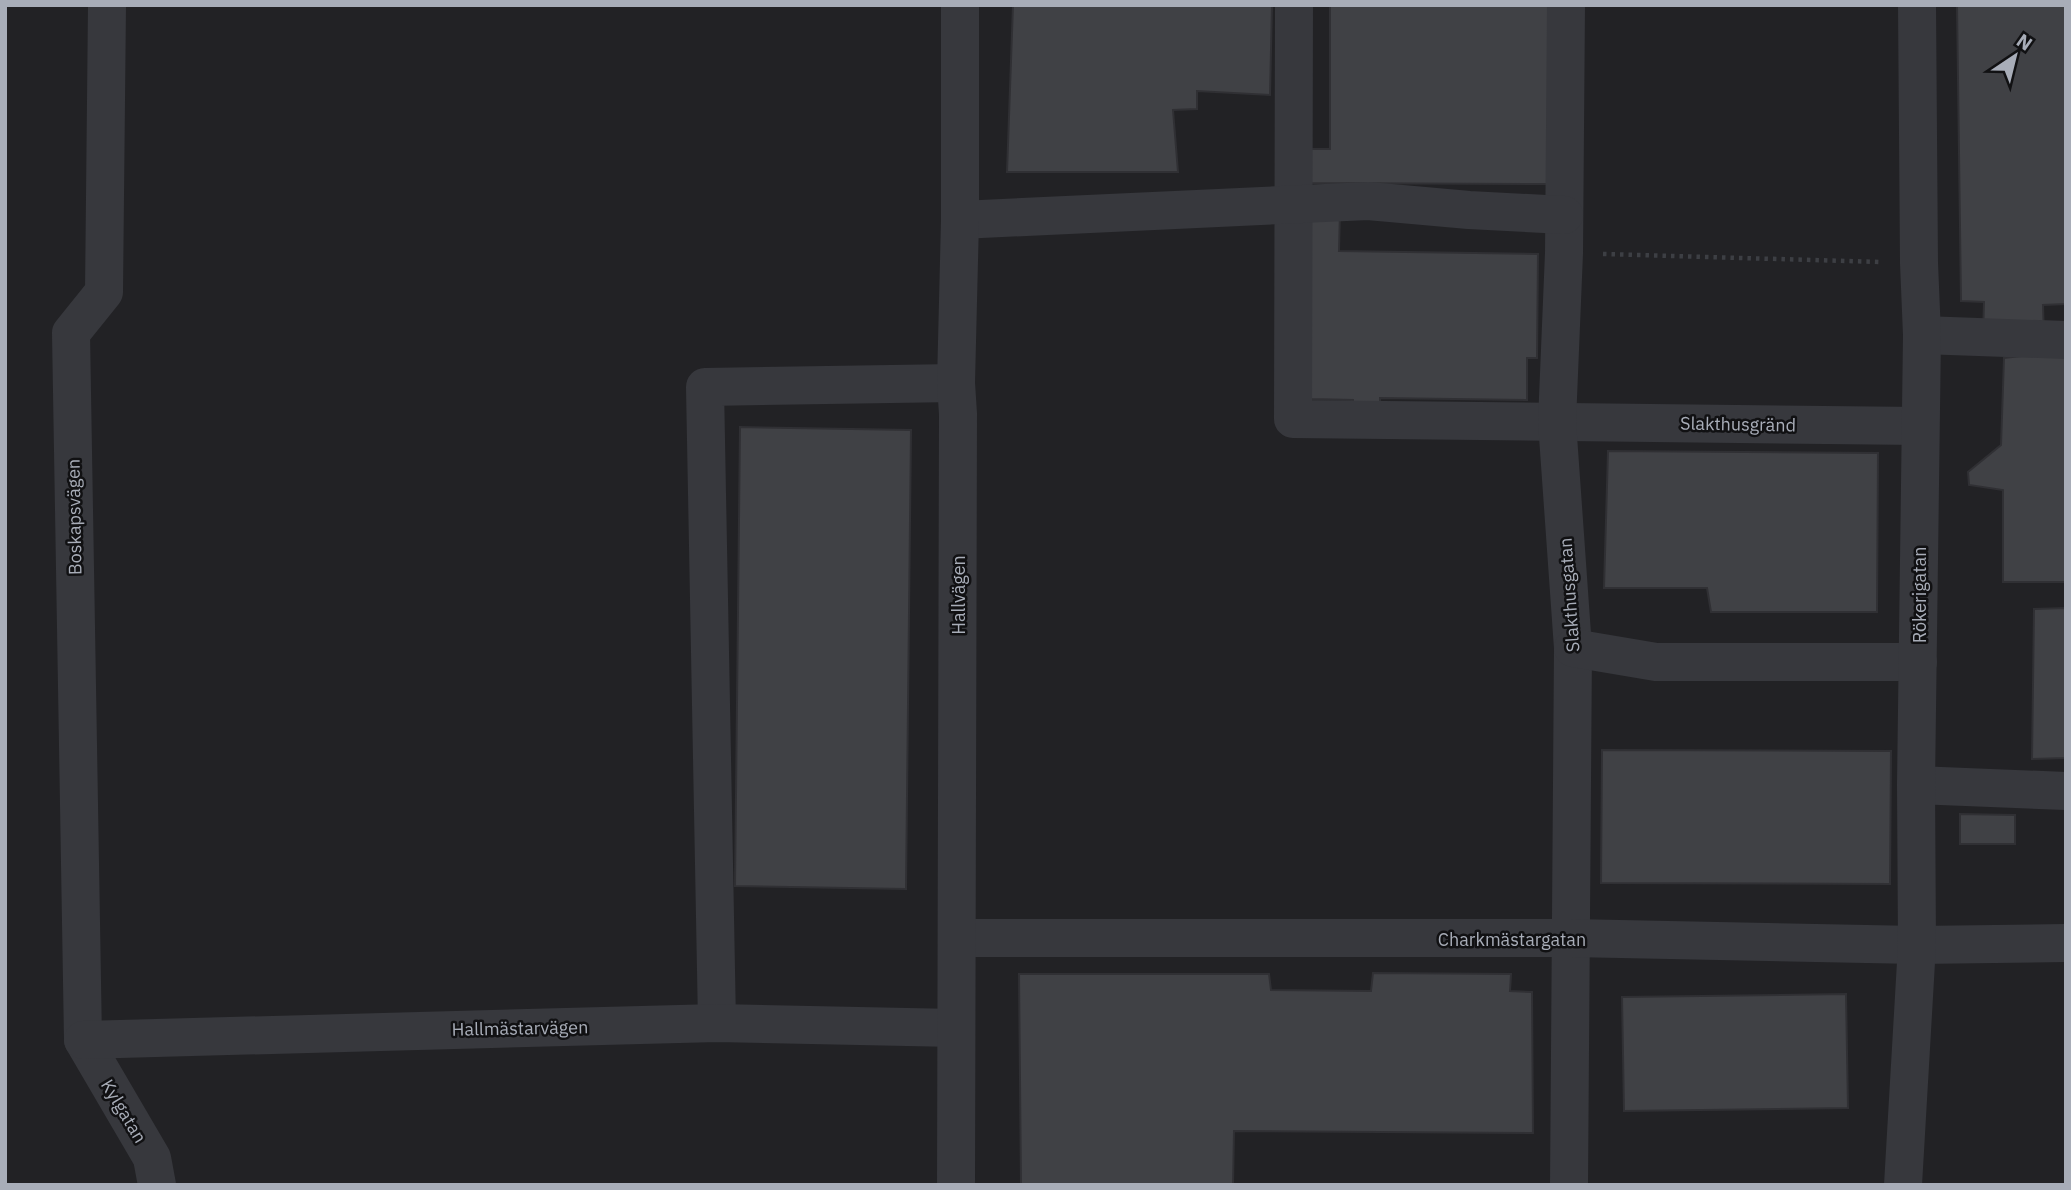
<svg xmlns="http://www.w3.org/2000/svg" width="2071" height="1190" font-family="'IBM Plex Sans',sans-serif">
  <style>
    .built { fill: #222225 }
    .building { fill: #404145; stroke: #303034; stroke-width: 2 }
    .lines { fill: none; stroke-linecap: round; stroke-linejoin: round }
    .path { stroke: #3d3f44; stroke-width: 4.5; stroke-dasharray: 3.5 5; stroke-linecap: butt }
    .minor { stroke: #37383d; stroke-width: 38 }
    .labels { text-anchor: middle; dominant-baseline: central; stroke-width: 5; stroke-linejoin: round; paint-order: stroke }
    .street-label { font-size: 18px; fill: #a8adb8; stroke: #111113 }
  </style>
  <rect width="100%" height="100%" fill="#161618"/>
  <rect class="built" x="5" y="5" width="2061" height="1180"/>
  <g class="building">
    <path d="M1013,5H1272L1270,95L1197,91V109L1173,110L1178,172H1007Z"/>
    <path d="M1330,5H1551V184L1307,183L1308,149H1330Z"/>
    <path d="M1957,5H2066V304L2043,305L2044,336L1983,335L1984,302L1961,301Z"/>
    <path d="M1310,210L1340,211L1339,251L1538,254L1537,358H1527V400L1380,398V412L1353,411V400L1311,399Z"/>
    <path d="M2066,351V582H2003V490L1969,485L1968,472L2001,445L2004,358Z"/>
    <path d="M740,427L911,430L906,889L735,886Z"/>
    <path d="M1608,451L1878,453L1877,612H1711L1707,588H1604Z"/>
    <path d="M2066,608V758L2032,759L2034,609Z"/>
    <path d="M1602,750L1891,751L1890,884L1601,883Z"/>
    <path d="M1960,814L2015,815V844H1960Z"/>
    <path d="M1373,973L1511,974L1510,991L1532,992L1533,1133L1234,1131L1233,1185H1021L1019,974H1269L1271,990L1371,991Z"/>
    <path d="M1846,994L1848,1108L1624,1111L1622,997Z"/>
  </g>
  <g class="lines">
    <path class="path" d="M1603,254L1882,262"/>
    <g class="minor">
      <path d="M107,5L104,292L71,333L83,1040L152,1158L157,1185"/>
      <path d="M1294,5L1293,419L1920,426"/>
      <path d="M1566,5L1564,253L1557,422L1573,648L1569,1185"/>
      <path d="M960,220L1368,201L1469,210L1564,215"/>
      <path d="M1922,335L2066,340"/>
      <path d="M1573,648L1656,662H1918"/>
      <path d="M1916,785L2066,791"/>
      <path d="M957,938H1571L1917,945L2066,943"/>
      <path d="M717,1023L705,387L956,383"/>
      <path d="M83,1040L717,1023L956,1028"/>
      <path d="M956,1185L958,414L956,383L960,220V5"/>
      <path d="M1903,1185L1917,945L1916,785L1922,335L1919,263L1917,5"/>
    </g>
  </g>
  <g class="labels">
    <g class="street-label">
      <text transform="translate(1738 424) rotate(1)">Slakthusgränd</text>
      <text transform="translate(74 517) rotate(-91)">Boskapsvägen</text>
      <text transform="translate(958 595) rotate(-90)">Hallvägen</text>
      <text transform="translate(1569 595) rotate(-94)">Slakthusgatan</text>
      <text transform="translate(1919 595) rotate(-90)">Rökerigatan</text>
      <text x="1512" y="939">Charkmästargatan</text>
      <text transform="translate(520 1028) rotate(-1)">Hallmästarvägen</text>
      <text transform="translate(124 1111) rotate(59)">Kylgatan</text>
    </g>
  </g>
  <rect width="2071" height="1190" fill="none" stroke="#a8adb8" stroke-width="14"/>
  <g transform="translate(2015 56) rotate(35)" stroke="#111113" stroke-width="5" paint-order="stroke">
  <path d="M0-5L12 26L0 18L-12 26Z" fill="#a8adb8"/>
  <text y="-10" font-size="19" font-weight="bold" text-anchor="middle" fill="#a8adb8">N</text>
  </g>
</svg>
